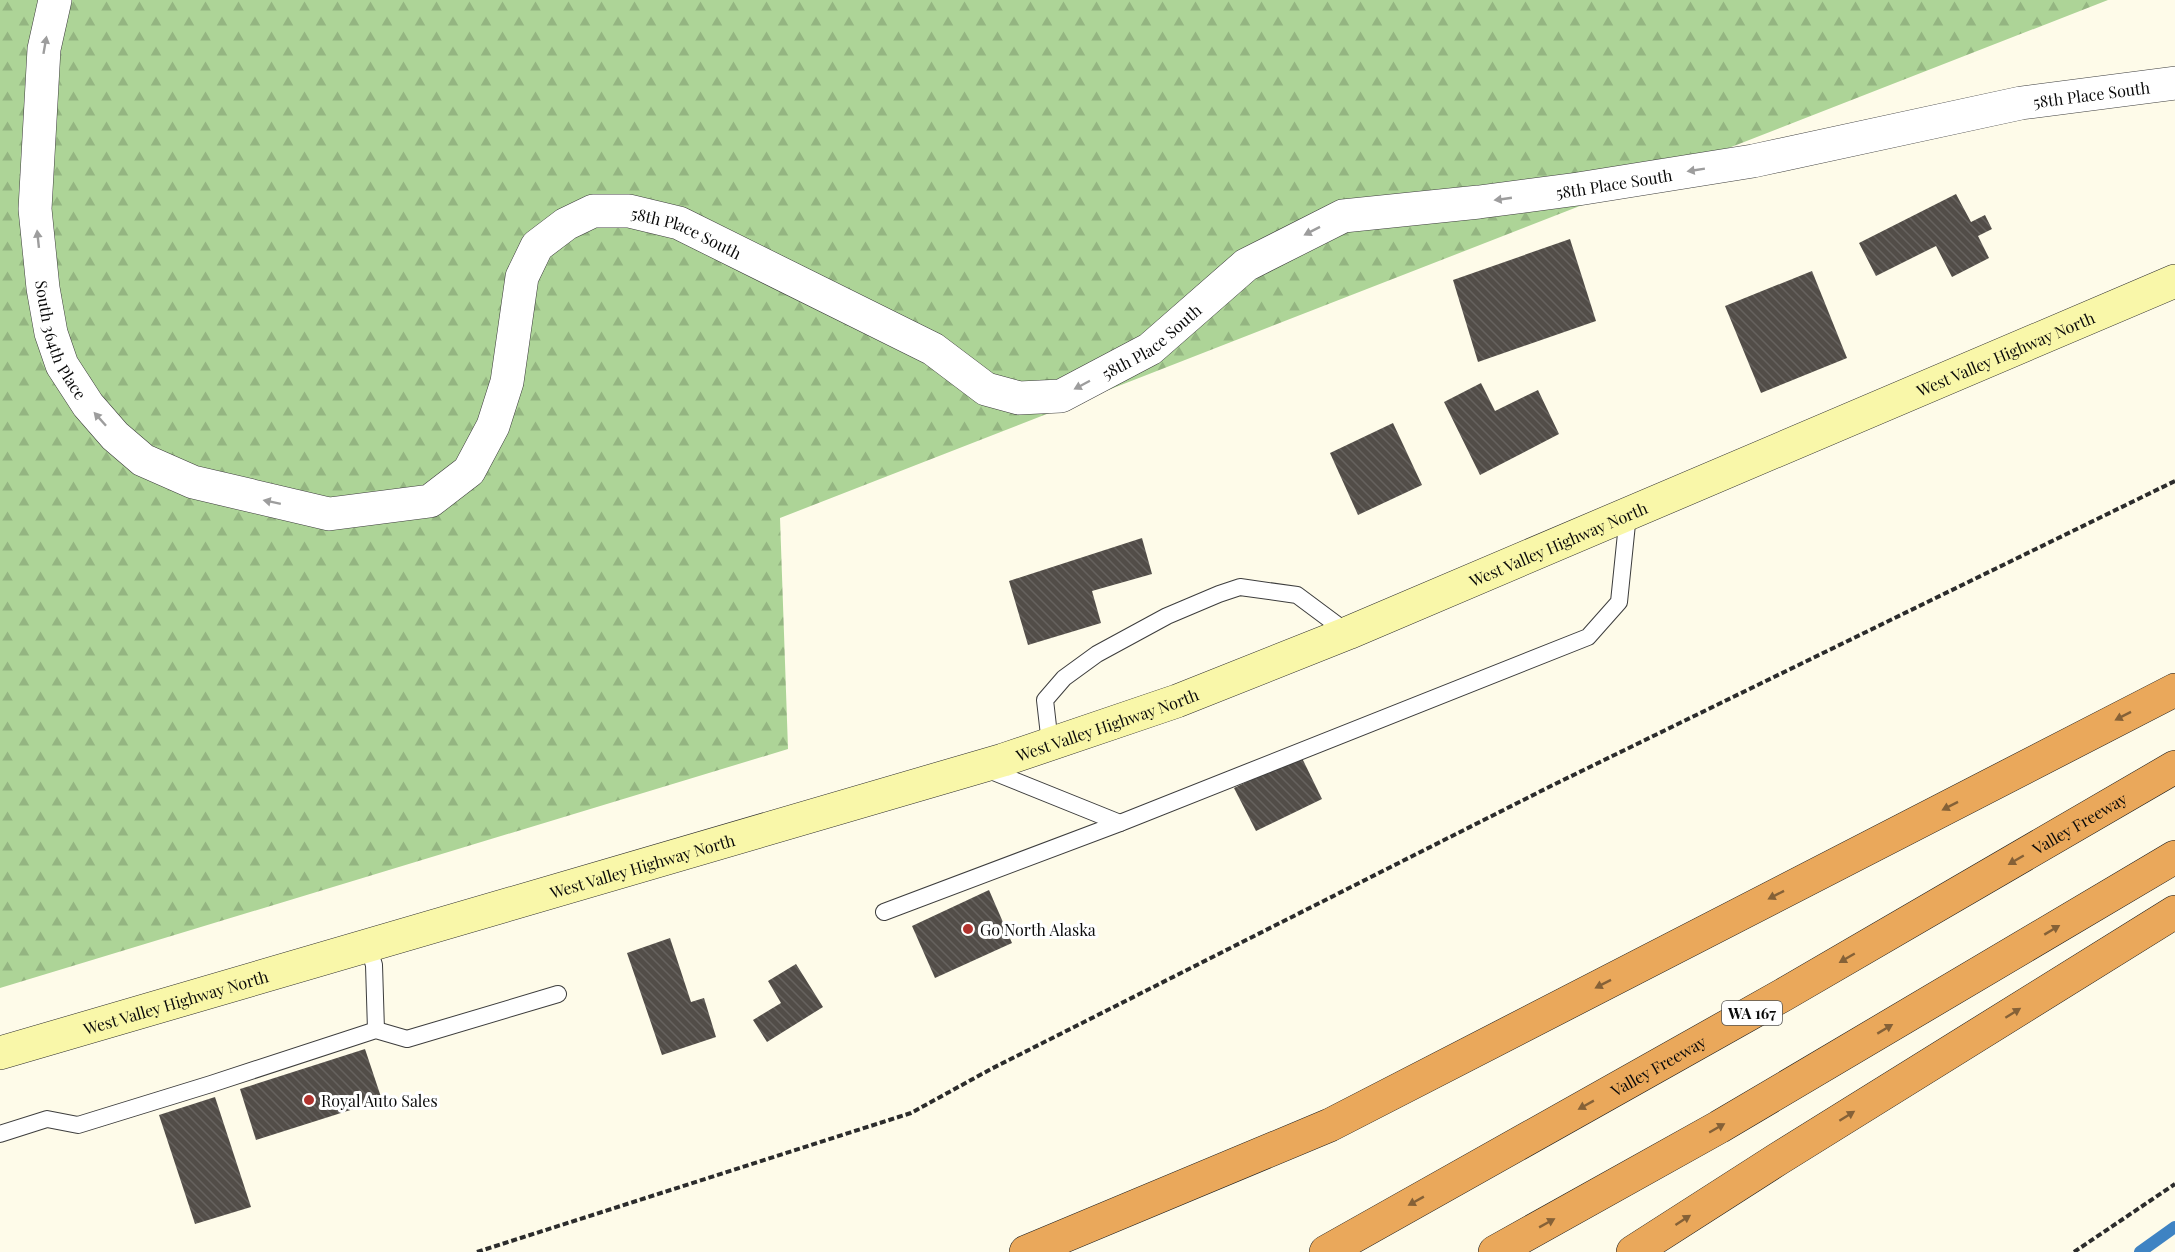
<svg xmlns="http://www.w3.org/2000/svg" width="2175" height="1252" font-family="'Playfair Display',serif">
  <style>
    .forest { fill: url(#forest-firs) }
    .lines { fill: none; stroke-linecap: round; stroke-linejoin: round }
    .stream { stroke: #3e83c3; stroke-width: 12 }
    .building { fill: url(#building-back-hatch) }
    .lane-casing { stroke: #3d3d3d; stroke-width: 18 }
    .street-casing { stroke: #3d3d3d; stroke-width: 34 }
    .secondary-casing { stroke: #2c2c2c; stroke-width: 34 }
    .highway-casing { stroke: #1b1b1b; stroke-width: 34 }
    .path { stroke: #2c2c2c; stroke-width: 4; stroke-dasharray: 6 3; stroke-linecap: butt }
    .lane { stroke: #fff; stroke-width: 16 }
    .street { stroke: #fff; stroke-width: 33 }
    .secondary { stroke: #f9f7a9; stroke-width: 33 }
    .highway { stroke: #eaa85b; stroke-width: 33 }
    .oneway { fill: #9d9d9d }
    .oneway2 { fill: #856137 }
    .poi-dot { fill: #b0322d; stroke: #fff; stroke-width: 2 }
    .labels { text-anchor: middle; dominant-baseline: central; stroke-width: 6; stroke-linejoin: round; paint-order: stroke }
    .shield { fill: #fff; stroke: #545454; stroke-width: 1.5 }
    .shield-label { font-size: 15px; font-weight: bold; fill: #0a0a0a }
    .street-label { font-size: 16px; fill: #0a0a0a; stroke: #fff }
    .poi-label { font-size: 16px; fill: #0a0a0a; stroke: #fff; text-anchor: start }
  </style>
  <defs>
    <pattern id="forest-firs" width="22" height="20" patternUnits="userSpaceOnUse" patternTransform="scale(1.5)"><rect width="22" height="20" fill="#add497"/><path d="M5 1l3.5 6h-7zM16 11l3.5 6h-7z" fill="#94b581"/></pattern>
    <pattern id="building-back-hatch" width="6" height="6" patternUnits="userSpaceOnUse" patternTransform="scale(1.5)"><rect width="6" height="6" fill="#524d48"/><path d="M-1 5l2 2M0 0l6 6M5-1l2 2" fill="none" stroke="#66625e"/></pattern>
  </defs>
  <rect width="100%" height="100%" fill="#fefbe9"/>
  <path class="forest" d="M0,0H2108L780,518L788,749L0,988Z"/>
  <g class="lines">
    <path class="stream" d="M2140,1252L2175,1227"/>
  </g>
  <g class="building">
    <path d="M1956,194L1971,222L1985,215L1992,229L1978,236L1989,258L1952,277L1936,246L1876,276L1859,243Z"/>
    <path d="M1570,239L1596,321L1478,362L1453,280Z"/>
    <path d="M1812,271L1847,358L1761,393L1725,306Z"/>
    <path d="M1481,383L1495,411L1538,390L1559,434L1480,475L1444,402Z"/>
    <path d="M1393,423L1422,485L1358,515L1330,453Z"/>
    <path d="M1142,538L1152,574L1092,591L1101,623L1028,645L1009,581Z"/>
    <path d="M1301,756L1322,799L1256,831L1234,788Z"/>
    <path d="M989,890L1012,943L935,978L912,926Z"/>
    <path d="M670,938L691,1002L704,998L716,1037L662,1055L627,953Z"/>
    <path d="M796,964L823,1007L767,1042L753,1020L781,1003L768,981Z"/>
    <path d="M365,1049L382,1100L256,1140L240,1089Z"/>
    <path d="M215,1097L251,1207L195,1224L159,1115Z"/>
  </g>
  <g class="lines">
    <g class="lane-casing">
      <g id="lane">
        <path d="M1050,744L1045,700L1064,678L1097,654L1167,616L1219,594L1240,587L1297,595L1348,633"/>
        <path d="M986,769L1120,823"/>
        <path d="M884,912L1120,823L1588,637L1619,602L1628,514"/>
        <path d="M368,946L374,965L376,1030"/>
        <path d="M0,1134L47,1119L78,1125L211,1084L376,1030L407,1039L558,994"/>
      </g>
    </g>
    <g class="street-casing">
      <g id="street">
        <path id="s1" d="M55,0L44,49L35,209L43,288L51,333L62,365L88,405L115,436L143,460L193,482L329,514L430,501L469,471L493,426L507,382L522,277L537,246L566,224L593,211H629L679,223L933,349L986,389L1019,398L1061,396L1150,349L1246,265L1343,216L1479,202L1578,189L1753,161L2021,103L2175,83"/>
      </g>
    </g>
    <g class="secondary-casing">
      <g id="secondary">
        <path id="s2" d="M0,1053L1003,760L1177,701L1348,633L2175,281"/>
      </g>
    </g>
    <g class="highway-casing">
      <g id="highway">
        <path d="M1026,1252L1330,1125L2175,690"/>
        <path id="s3" d="M1326,1252L1783,995L2175,767"/>
        <path d="M1495,1252L1719,1127L2175,857"/>
        <path d="M1633,1252L1778,1159L2175,912"/>
      </g>
    </g>
    <g class="path">
      <path d="M477,1252L911,1113L991,1069L1553,785L2175,481"/>
      <path d="M2074,1252L2175,1184"/>
    </g>
    <use href="#lane" class="lane"/>
    <use href="#street" class="street"/>
    <use href="#secondary" class="secondary"/>
    <use href="#highway" class="highway"/>
  </g>
  <defs><path id="oneway-solid" d="M-6-.8H1V-3.2L6.5 0L1 3.2V.8H-6Z" transform="scale(1.5)"/></defs>
  <g class="oneway">
    <use href="#oneway-solid" transform="translate(45 45) rotate(-80)"/>
    <use href="#oneway-solid" transform="translate(1696 170) rotate(171)"/>
    <use href="#oneway-solid" transform="translate(1503 199) rotate(172)"/>
    <use href="#oneway-solid" transform="translate(1312 231) rotate(153)"/>
    <use href="#oneway-solid" transform="translate(38 239) rotate(-96)"/>
    <use href="#oneway-solid" transform="translate(1082 385) rotate(152)"/>
    <use href="#oneway-solid" transform="translate(100 419) rotate(-132)"/>
    <use href="#oneway-solid" transform="translate(272 502) rotate(-168)"/>
  </g>
  <g class="oneway2">
    <use href="#oneway-solid" transform="translate(2123 716) rotate(153)"/>
    <use href="#oneway-solid" transform="translate(1950 806) rotate(153)"/>
    <use href="#oneway-solid" transform="translate(2016 860) rotate(150)"/>
    <use href="#oneway-solid" transform="translate(1776 895) rotate(153)"/>
    <use href="#oneway-solid" transform="translate(2052 930) rotate(-31)"/>
    <use href="#oneway-solid" transform="translate(1847 958) rotate(150)"/>
    <use href="#oneway-solid" transform="translate(1603 984) rotate(153)"/>
    <use href="#oneway-solid" transform="translate(2013 1013) rotate(-32)"/>
    <use href="#oneway-solid" transform="translate(1885 1029) rotate(-31)"/>
    <use href="#oneway-solid" transform="translate(1586 1105) rotate(151)"/>
    <use href="#oneway-solid" transform="translate(1847 1116) rotate(-32)"/>
    <use href="#oneway-solid" transform="translate(1717 1128) rotate(-30)"/>
    <use href="#oneway-solid" transform="translate(1416 1201) rotate(151)"/>
    <use href="#oneway-solid" transform="translate(1683 1220) rotate(-33)"/>
    <use href="#oneway-solid" transform="translate(1547 1223) rotate(-29)"/>
  </g>
  <g class="poi-dot">
    <circle cx="968" cy="929" r="6"/>
    <circle cx="309" cy="1100" r="6"/>
  </g>
  <g class="labels">
    <rect class="shield" x="1722" y="1001" width="60" height="24" rx="4.5"/>
    <g class="shield-label">
      <text x="1752" y="1013">WA 167</text>
    </g>
    <g class="street-label">
      <text stroke="none"><textPath href="#s1" startOffset="2754">58th Place South</textPath></text>
      <text stroke="none"><textPath href="#s1" startOffset="2268">58th Place South</textPath></text>
      <text stroke="none"><textPath href="#s1" startOffset="1242">58th Place South</textPath></text>
      <text stroke="none"><textPath href="#s1" startOffset="345">South 364th Place</textPath></text>
      <text stroke="none"><textPath href="#s1" startOffset="1764">58th Place South</textPath></text>
      <text stroke="none"><textPath href="#s2" startOffset="2127">West Valley Highway North</textPath></text>
      <text stroke="none"><textPath href="#s2" startOffset="1641">West Valley Highway North</textPath></text>
      <text stroke="none"><textPath href="#s2" startOffset="1155">West Valley Highway North</textPath></text>
      <text stroke="none"><textPath href="#s3" startOffset="867">Valley Freeway</textPath></text>
      <text stroke="none"><textPath href="#s2" startOffset="669">West Valley Highway North</textPath></text>
      <text stroke="none"><textPath href="#s2" startOffset="183">West Valley Highway North</textPath></text>
      <text stroke="none"><textPath href="#s3" startOffset="381">Valley Freeway</textPath></text>
    </g>
    <g class="poi-label">
      <text x="980" y="929">Go North Alaska</text>
      <text x="321" y="1100">Royal Auto Sales</text>
    </g>
  </g>
</svg>
